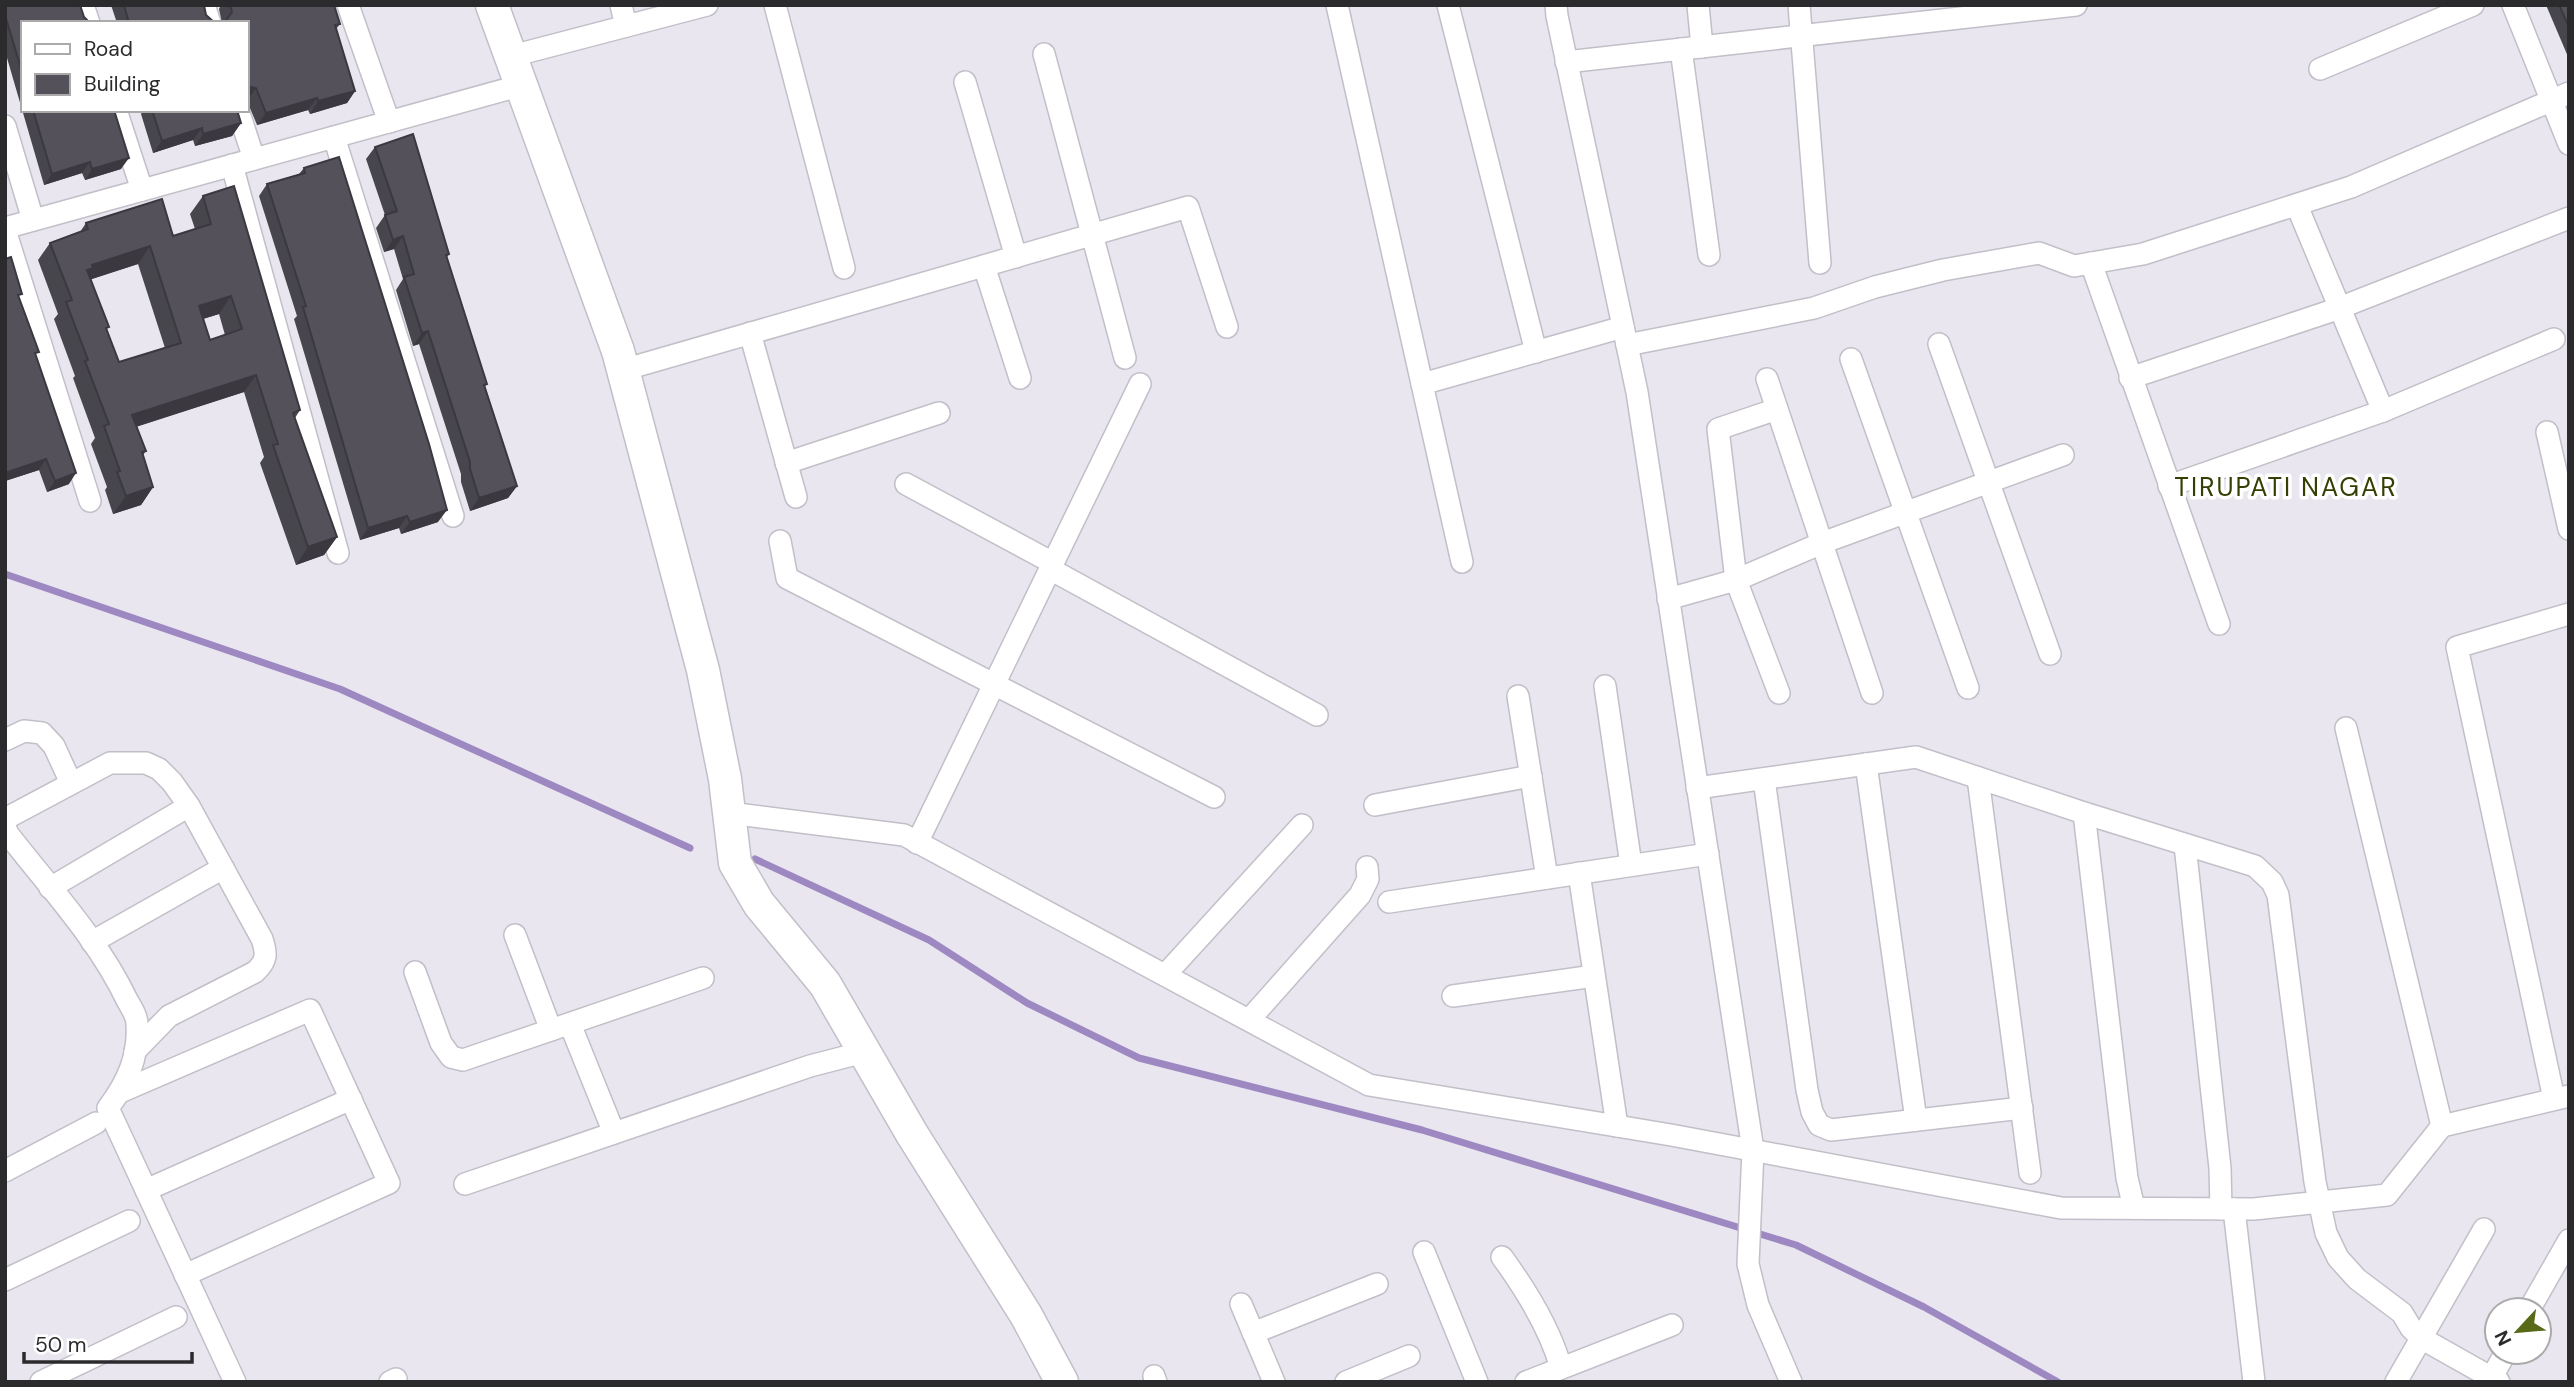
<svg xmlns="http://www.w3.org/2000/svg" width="2574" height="1387" font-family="'DM Sans',sans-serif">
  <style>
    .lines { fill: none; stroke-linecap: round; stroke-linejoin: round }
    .stream { stroke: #9e88c2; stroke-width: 7 }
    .street-casing { stroke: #c2bfc8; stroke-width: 24 }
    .secondary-casing { stroke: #c2bfc8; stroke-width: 35 }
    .street { stroke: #fff; stroke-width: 21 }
    .secondary { stroke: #fff; stroke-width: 32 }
    .wall { fill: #48464d; fill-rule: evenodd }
    .shaded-wall { fill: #3b393f }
    .building { fill: #54515a; stroke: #3b393f; stroke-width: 2; fill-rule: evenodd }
    .labels { text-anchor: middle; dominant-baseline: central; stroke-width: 7; stroke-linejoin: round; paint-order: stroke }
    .quarter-label { font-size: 26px; letter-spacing: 2px; fill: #333f03; stroke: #fff }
  </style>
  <rect width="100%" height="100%" fill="#e9e6f0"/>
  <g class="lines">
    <g class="stream">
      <path d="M5,574L340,689L690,848"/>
      <path d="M755,859L929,940L1027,1003L1139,1058L1422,1130L1796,1245L1924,1307L2058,1382"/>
    </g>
    <g class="street-casing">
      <g id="street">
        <path d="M83,5L89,23"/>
        <path d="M204,5L210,23"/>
        <path d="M348,5L389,122"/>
        <path d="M621,5L626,26"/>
        <path d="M775,5L844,268"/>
        <path d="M1337,5L1462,562"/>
        <path d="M1448,5L1536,352"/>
        <path d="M1556,5L1557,16L1637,392L1753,1150L1748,1264L1758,1305L1791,1382"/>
        <path d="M1698,5L1702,47"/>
        <path d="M1799,5L1820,263"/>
        <path d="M2513,5L2569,144"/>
        <path d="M1681,49L1709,255"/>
        <path d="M1044,54L1125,358"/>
        <path d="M512,56L707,5"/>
        <path d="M1566,62L2076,5"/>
        <path d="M2320,69L2473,5"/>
        <path d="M965,82L1016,257"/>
        <path d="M116,110L142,190"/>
        <path d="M238,110L254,159"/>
        <path d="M5,126L33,220"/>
        <path d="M334,137L453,516"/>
        <path d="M232,165L338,553"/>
        <path d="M2297,206L2383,411"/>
        <path d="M5,228L522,85"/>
        <path d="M5,230L90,501"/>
        <path d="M2091,263L2219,624"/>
        <path d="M984,266L1020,378"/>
        <path d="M750,333L796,497"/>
        <path d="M1939,344L2050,654"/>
        <path d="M1627,345L1814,308L1875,287L1943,270L2039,253L2074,266L2143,254L2351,187L2569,93"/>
        <path d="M1851,359L1968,688"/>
        <path d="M623,370L1188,207L1227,327"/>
        <path d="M2130,378L2334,310L2569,218"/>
        <path d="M1767,379L1872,693"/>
        <path d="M1422,384L1623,327"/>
        <path d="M1777,409L1718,429L1736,580L1779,693"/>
        <path d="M2547,432L2569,529"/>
        <path d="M786,463L939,413"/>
        <path d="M906,484L1053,563"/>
        <path d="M2169,486L2383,411L2554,339"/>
        <path d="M780,541L787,578L1214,797"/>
        <path d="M1050,569L1317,715"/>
        <path d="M1668,599L1736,580L1822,543L2063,455"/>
        <path d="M1605,686L1631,865"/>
        <path d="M1518,696L1547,878"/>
        <path d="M2346,728L2442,1126"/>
        <path d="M5,740L24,731L42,733L54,746L71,783"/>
        <path d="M1866,764L1916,1120"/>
        <path d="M1978,778L2030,1173"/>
        <path d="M1764,779L1807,1090L1812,1112L1819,1125L1831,1130L2022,1108"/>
        <path d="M1697,788L1916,757L2084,813L2255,866L2272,882L2278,895L2315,1182L2326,1233L2338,1258L2357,1279L2402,1313L2411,1328L2421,1338L2499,1382"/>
        <path d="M1375,805L1531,776"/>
        <path d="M729,813L904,835L1369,1085L1671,1135L2061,1208L2254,1209L2387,1195L2442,1126L2569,1096"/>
        <path d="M2084,813L2127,1178L2134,1208"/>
        <path d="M5,819L110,763H146L159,769L172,782L189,806L262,939C267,954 267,961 255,972L169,1016L135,1051"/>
        <path d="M5,827L8,834C49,887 98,939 127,1000C131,1007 137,1016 137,1024C139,1057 127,1083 108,1108L235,1382"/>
        <path d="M917,843L1140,384"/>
        <path d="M2185,845L2220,1168L2221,1209"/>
        <path d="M1579,873L1617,1126"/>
        <path d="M50,888L189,806"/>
        <path d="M1389,902L1708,854"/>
        <path d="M515,935L551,1030"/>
        <path d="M92,942L223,868"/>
        <path d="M415,972L441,1043L451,1057L463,1060L703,978"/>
        <path d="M1165,975L1302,825"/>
        <path d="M1453,996L1594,976"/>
        <path d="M1249,1020L1360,895L1368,879L1367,867"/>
        <path d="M570,1024L614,1133"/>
        <path d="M120,1092L310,1010L389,1183L185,1275"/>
        <path d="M2554,1099L2457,647L2569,614"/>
        <path d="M5,1171L96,1123"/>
        <path d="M465,1184L810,1066L864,1052"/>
        <path d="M146,1190L351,1099"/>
        <path d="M2234,1209L2254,1382"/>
        <path d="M1424,1252L1477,1382"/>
        <path d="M1502,1257C1526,1290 1550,1328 1561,1368"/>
        <path d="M5,1280L129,1221"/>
        <path d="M1241,1304L1274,1382"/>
        <path d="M2529,1310L2569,1240"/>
        <path d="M1253,1333L1377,1284"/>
        <path d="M1154,1376L1156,1382"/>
        <path d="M41,1382L176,1317"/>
        <path d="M390,1382L396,1379"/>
        <path d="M1346,1382L1409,1356"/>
        <path d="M1526,1382L1672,1325"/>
        <path d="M2396,1382L2484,1229"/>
        <path d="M2489,1382L2506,1352"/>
      </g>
    </g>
    <g class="secondary-casing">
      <path id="secondary" d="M492,5L618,351L703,670L725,779L735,863L759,904L825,984L912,1134L1026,1315L1062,1382"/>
    </g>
    <use href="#street" class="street"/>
    <use href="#secondary" class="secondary"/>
  </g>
  <g class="wall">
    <path d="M5,5L23,23V110H114L121,169L85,180L82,173L44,185L5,51Z"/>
    <path d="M111,5H204L206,15L215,23H117Z"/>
    <path d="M221,5H334L340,24L336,29L355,91L347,103L310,114L308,110L257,125L247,101V23H222L219,9Z"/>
    <path d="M2546,5H2569V59Z"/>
    <path d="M143,110H237L241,123L232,136L195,146L193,140L153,153L141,114Z"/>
    <path d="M375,147L449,254L447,257L487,384L485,386L517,486L508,498L470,511L461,482V474L419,344L413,346L396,290L403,279L394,249L384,252L376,228L385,215L366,159Z"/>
    <path d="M304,168L438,522L401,534L399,528L360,540L294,319L297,316L259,196L267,184L299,174Z"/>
    <path d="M203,196L300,410L295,418L337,537L324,555L296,565L260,463L264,457L244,392L136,427L146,451L143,455L153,487L141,505L113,514L105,490L107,487L91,444L95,438L73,378L75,376L54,319L58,314L38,260L50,243L80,232L86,223L173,236L195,229L190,214ZM138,264L165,348L119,362L107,330L91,279ZM219,314L225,335L210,340L203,319Z"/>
    <path d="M5,259L19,298L36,356L69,484L47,492L39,470L5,481Z"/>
  </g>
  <g class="shaded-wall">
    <path d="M247,86L256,88L247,101Z"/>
    <path d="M355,91L347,103L310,114L318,101Z"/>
    <path d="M317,98L308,110L257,125L266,113Z"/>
    <path d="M241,123L232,136L195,146L203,134Z"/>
    <path d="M202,128L193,140L153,153L162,141Z"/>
    <path d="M129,158L121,169L85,180L92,169Z"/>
    <path d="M90,162L82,173L44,185L52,174Z"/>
    <path d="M403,236L394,249L384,252L393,240Z"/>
    <path d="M150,246L138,264L83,282L87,270L92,265Z"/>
    <path d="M231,296L219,314L186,324L199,306Z"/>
    <path d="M428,331L419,344L413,346L422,333Z"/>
    <path d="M256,375L244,392L119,432L132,415Z"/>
    <path d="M46,459L39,470L5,481V473Z"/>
    <path d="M76,473L69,484L47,492L55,481Z"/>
    <path d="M517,486L508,498L470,511L479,498Z"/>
    <path d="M153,487L141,505L113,514L126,496Z"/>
    <path d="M447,510L438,522L401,534L410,522Z"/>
    <path d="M407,516L399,528L360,540L368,528Z"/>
    <path d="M337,537L324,555L296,565L308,547Z"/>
  </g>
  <g class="building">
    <path d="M5,5H80L84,17L90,23H23V75L5,15Z"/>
    <path d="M124,5H204L206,15L215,23H129Z"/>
    <path d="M230,5H334L340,24L335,25L355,91L318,101L317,98L266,113L256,88L247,86V23H222H224L232,12Z"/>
    <path d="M2559,5H2569V27Z"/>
    <path d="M33,110H114L129,158L92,169L90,162L52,174Z"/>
    <path d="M152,110H237L241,123L203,134L202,128L162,141Z"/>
    <path d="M413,134L449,254L446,255L487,384L484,385L517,486L479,498L470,469V462L428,331L422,333L404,277L414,274L403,236L393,240L385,215L397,211L375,147Z"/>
    <path d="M339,157L429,444L447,510L410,522L407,516L368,528L303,307L306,306L267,184L305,173L304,168Z"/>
    <path d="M234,186L300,410L293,413L337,537L308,547L273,445L278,444L256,375L132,415L146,451L142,452L153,487L126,496L117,472L120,471L104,426L109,424L85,361L88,360L66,302L72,300L50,243L88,229L86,223L162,199L173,236L211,224L203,196ZM150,246L181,343L119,362L106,328L109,327L87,270L93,268L92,265ZM231,296L242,329L210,340L199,306Z"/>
    <path d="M11,257L22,294L18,295L39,352L35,353L76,473L55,481L46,459L5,473V259Z"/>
  </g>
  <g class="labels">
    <g class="quarter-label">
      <text x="2286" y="487">TIRUPATI NAGAR</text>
    </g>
  </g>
  <rect width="2574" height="1387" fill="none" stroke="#2b2a2d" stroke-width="14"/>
  <rect x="21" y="21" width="228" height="91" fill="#ffffff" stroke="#aaaaab" stroke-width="2"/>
  <rect x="35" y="44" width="35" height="10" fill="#ffffff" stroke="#aaaaab" stroke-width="2"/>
  <text x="84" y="56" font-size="21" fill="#2b2a2d">Road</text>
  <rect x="35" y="74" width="35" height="21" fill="#54515a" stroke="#aaaaab" stroke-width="2"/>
  <text x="84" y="91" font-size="21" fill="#2b2a2d">Building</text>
  <g transform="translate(2518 1331) rotate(244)"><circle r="33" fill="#ffffff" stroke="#aaaaab" stroke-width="2"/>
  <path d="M0-5L12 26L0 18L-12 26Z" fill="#586a17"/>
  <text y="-10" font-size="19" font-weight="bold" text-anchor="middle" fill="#2b2a2d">N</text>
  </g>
  <path d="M24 1352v10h168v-10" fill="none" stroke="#2b2a2d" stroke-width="3.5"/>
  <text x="35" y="1352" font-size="21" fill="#2b2a2d" stroke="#ffffff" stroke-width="5" paint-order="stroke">50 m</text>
</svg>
